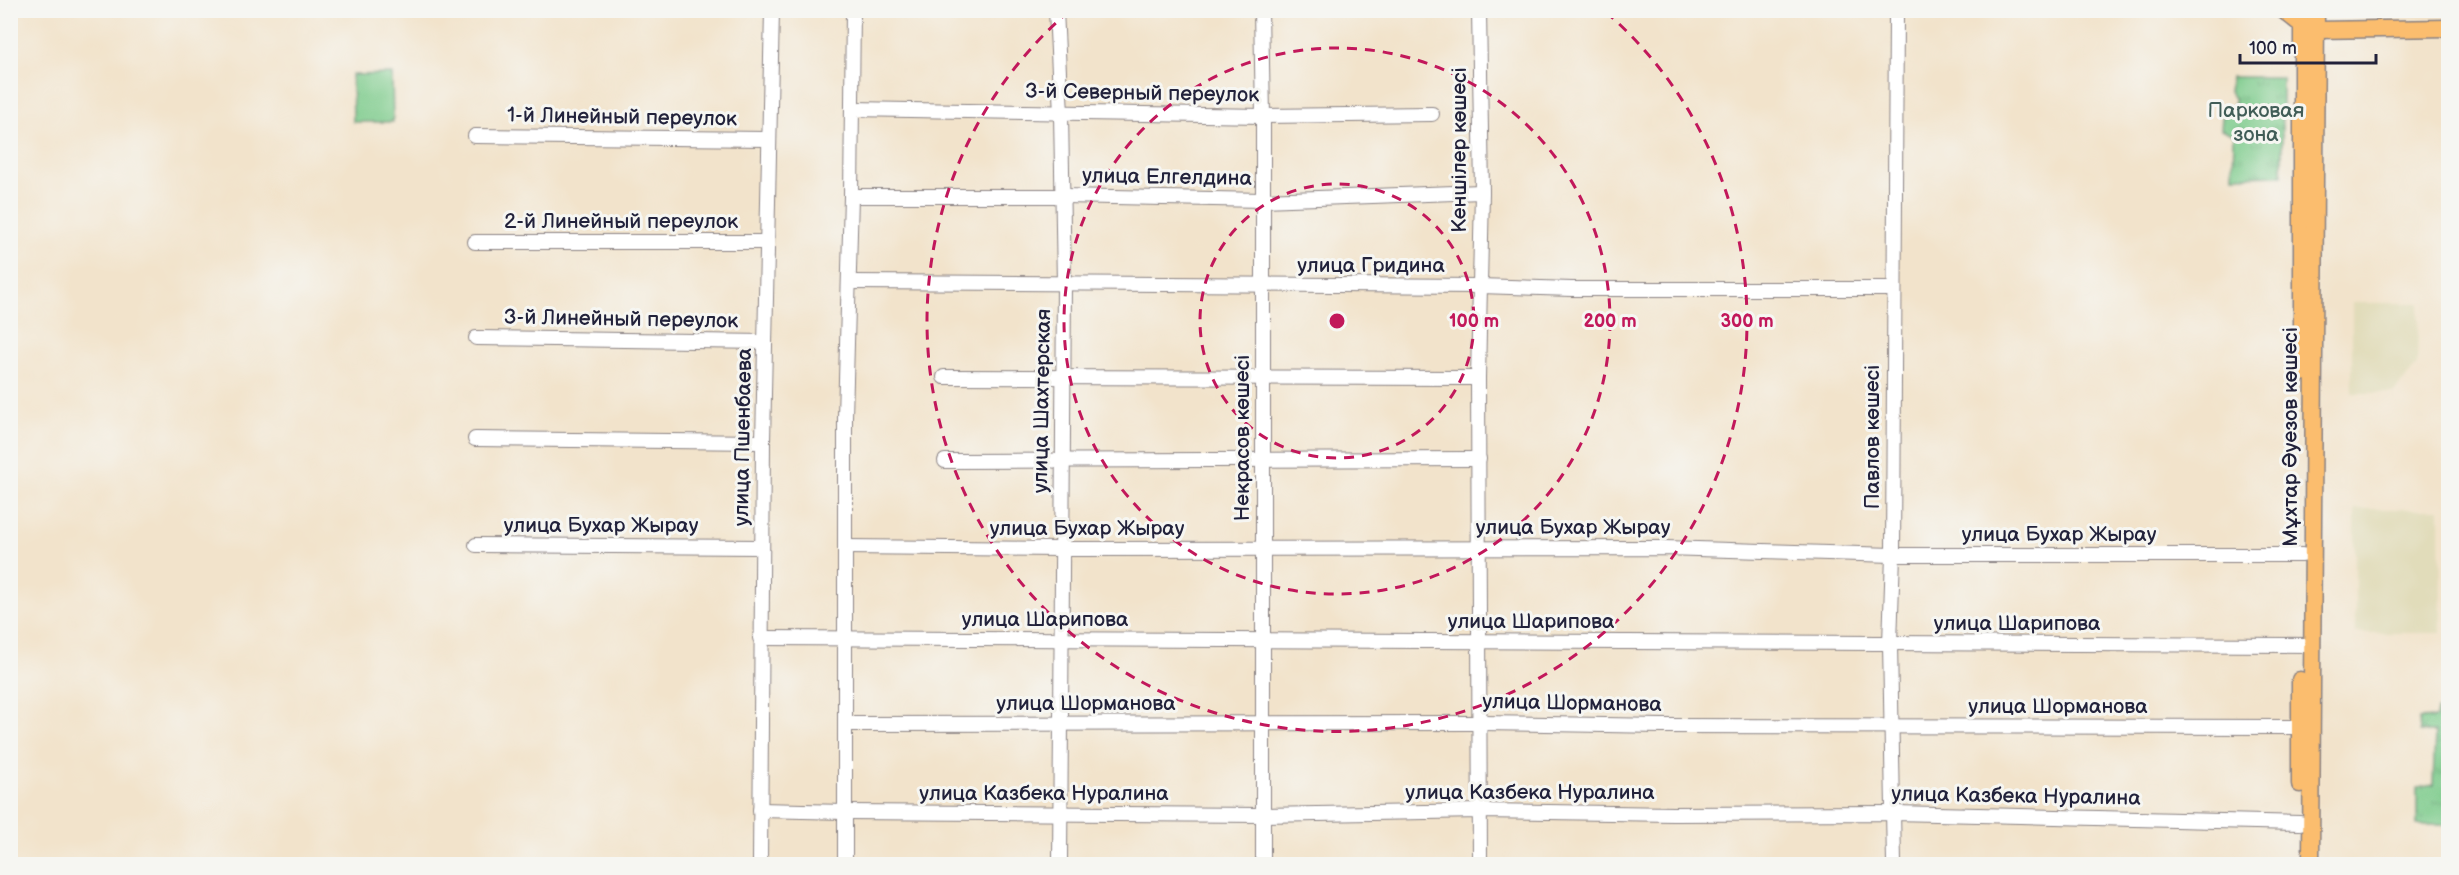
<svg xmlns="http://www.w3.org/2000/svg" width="2459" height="875" font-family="'Balsamiq Sans',sans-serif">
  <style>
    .built { fill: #e1dcba }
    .grass { fill: #7bca8a; stroke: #4e7662; stroke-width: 1.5 }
    .park { fill: url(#park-tufts); stroke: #4e7662; stroke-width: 1.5 }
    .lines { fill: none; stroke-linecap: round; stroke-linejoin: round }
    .minor-casing { stroke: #8a8283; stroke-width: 16 }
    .major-casing { stroke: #8a8283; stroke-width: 19 }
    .minor { stroke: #fff; stroke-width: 14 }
    .major { stroke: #fbbd6e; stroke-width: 16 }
    .ring { fill: none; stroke: #c2185b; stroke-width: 3; stroke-dasharray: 10 8 }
    .labels { text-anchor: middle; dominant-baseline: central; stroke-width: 6; stroke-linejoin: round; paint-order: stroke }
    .street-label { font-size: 21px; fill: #22223b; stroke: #f6f6f2 }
    .park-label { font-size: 21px; fill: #415d57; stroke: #f6f6f2 }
    .centre { fill: #c2185b; stroke: #f6f6f2; stroke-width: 3 }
    .ring-label { font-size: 18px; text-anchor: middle; font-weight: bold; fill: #c2185b; stroke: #f6f6f2; stroke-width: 6; stroke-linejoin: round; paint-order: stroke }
  </style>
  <defs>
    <pattern id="park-tufts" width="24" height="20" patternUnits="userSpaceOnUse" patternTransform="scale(1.5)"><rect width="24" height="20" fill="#7bca8a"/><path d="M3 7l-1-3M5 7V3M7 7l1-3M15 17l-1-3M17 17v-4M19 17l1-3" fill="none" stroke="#6aad78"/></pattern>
  </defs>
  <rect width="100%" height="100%" fill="#f6f6f2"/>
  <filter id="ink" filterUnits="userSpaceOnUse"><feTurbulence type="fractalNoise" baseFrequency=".0167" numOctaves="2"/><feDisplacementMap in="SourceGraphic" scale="12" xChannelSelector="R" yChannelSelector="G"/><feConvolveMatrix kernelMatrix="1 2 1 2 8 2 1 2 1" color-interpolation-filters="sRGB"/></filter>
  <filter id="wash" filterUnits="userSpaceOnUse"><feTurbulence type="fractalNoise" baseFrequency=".008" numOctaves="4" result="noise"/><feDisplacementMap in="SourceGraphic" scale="24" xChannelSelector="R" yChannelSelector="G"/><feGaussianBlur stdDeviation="1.35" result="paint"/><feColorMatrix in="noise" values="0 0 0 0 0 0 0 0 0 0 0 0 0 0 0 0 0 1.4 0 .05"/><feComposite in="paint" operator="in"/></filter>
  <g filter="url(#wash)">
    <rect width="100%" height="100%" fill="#f2e3cb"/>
    <g class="built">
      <path d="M2352,303H2419L2417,365L2393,393H2352Z"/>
      <path d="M2355,509H2440L2441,633H2355Z"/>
    </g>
    <path class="grass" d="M392,74L393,122H353L352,75Z"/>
    <g class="park">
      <path d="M2231,77H2282V175L2233,176L2234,135L2221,129L2222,117L2234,111V98L2229,92Z"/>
      <path d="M2437,710L2448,711V825H2417V788L2433,785L2435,732H2420L2419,719L2436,718Z"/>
    </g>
  </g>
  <g filter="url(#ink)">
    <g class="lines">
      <g class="minor-casing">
        <g id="minor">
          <path d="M1056,10L1061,114L1064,284L1060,864"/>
          <path d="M1261,10L1263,116V864"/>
          <path d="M1479,10L1482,192L1478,378L1480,864"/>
          <path d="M852,109L1263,116L1432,114"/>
          <path d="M475,136L768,139"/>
          <path d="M851,196H1063L1263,200L1482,192"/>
          <path d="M475,242H766"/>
          <path d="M849,282L1480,286L1572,289H1894"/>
          <path d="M476,338L765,342"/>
          <path d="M944,377L1478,378"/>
          <path d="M475,439L763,442"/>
          <path d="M945,461L1479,459"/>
          <path d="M476,545L762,547"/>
          <path d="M845,547L1061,549L1665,548L1893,555H2302"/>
          <path d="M760,638L2312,645"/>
          <path d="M845,724L1481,723L1662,726L2299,727"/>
          <path d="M760,810L845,812L1263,815L1480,811L1673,814L1894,813L2300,823"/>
          <path d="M760,864L763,442L772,10"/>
          <path d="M845,864V417L851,196L853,10"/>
          <path d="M1894,864L1890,643L1893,555L1896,10"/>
        </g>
      </g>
      <g class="major-casing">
        <g id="major">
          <path d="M2283,10L2302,25L2316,30L2448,28"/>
          <path d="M2302,373V10"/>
          <path d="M2300,784V680"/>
          <path d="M2311,864L2316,10"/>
        </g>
      </g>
      <use href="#minor" class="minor"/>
      <use href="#major" class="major"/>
    </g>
  </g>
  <g class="ring">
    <circle cx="1337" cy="321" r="137"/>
    <circle cx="1337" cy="321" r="273"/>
    <path d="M1606 12A410 410 0 1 1 1068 12"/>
  </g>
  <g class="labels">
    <g class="street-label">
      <text transform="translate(1142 93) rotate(1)">3-й Северный переулок</text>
      <text transform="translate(622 117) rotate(1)">1-й Линейный переулок</text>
      <text transform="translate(1459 150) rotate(-90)">Кеншілер көшесі</text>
      <text transform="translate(1167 177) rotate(1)">улица Елгелдина</text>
      <text x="621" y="221">2-й Линейный переулок</text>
      <text x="1371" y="265">улица Гридина</text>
      <text transform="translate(621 319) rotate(1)">3-й Линейный переулок</text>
      <text transform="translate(1042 401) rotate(-89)">улица Шахтерская</text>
      <text transform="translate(743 437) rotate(-89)">улица Пшенбаева</text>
      <text transform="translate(1872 437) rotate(-90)">Павлов көшесі</text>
      <text transform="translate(2290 437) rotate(-90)">Мұхтар Әуезов көшесі</text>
      <text transform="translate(1242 438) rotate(-90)">Некрасов көшесі</text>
      <text x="601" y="525">улица Бухар Жырау</text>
      <text x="1573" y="527">улица Бухар Жырау</text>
      <text x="1087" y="528">улица Бухар Жырау</text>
      <text x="2059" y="534">улица Бухар Жырау</text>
      <text x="1045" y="619">улица Шарипова</text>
      <text x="1531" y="621">улица Шарипова</text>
      <text x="2017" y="623">улица Шарипова</text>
      <text x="1086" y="703">улица Шорманова</text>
      <text transform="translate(1572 703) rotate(1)">улица Шорманова</text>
      <text x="2058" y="706">улица Шорманова</text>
      <text x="1530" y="792">улица Казбека Нуралина</text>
      <text x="1044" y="793">улица Казбека Нуралина</text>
      <text transform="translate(2016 796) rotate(1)">улица Казбека Нуралина</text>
    </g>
    <g class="park-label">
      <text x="2256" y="110">Парковая<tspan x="2256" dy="24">зона</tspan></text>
    </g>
  </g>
  <circle cx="1337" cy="321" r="9" class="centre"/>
  <g class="ring-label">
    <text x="1474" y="327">100 m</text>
    <text x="1610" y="327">200 m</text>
    <text x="1747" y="327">300 m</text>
  </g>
  <rect width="2459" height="875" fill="none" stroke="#f6f6f2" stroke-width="36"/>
  <path d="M2240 54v9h136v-9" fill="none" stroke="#22223b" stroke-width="3"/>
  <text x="2249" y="54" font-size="18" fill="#22223b" stroke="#f6f6f2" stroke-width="4.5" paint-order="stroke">100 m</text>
</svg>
